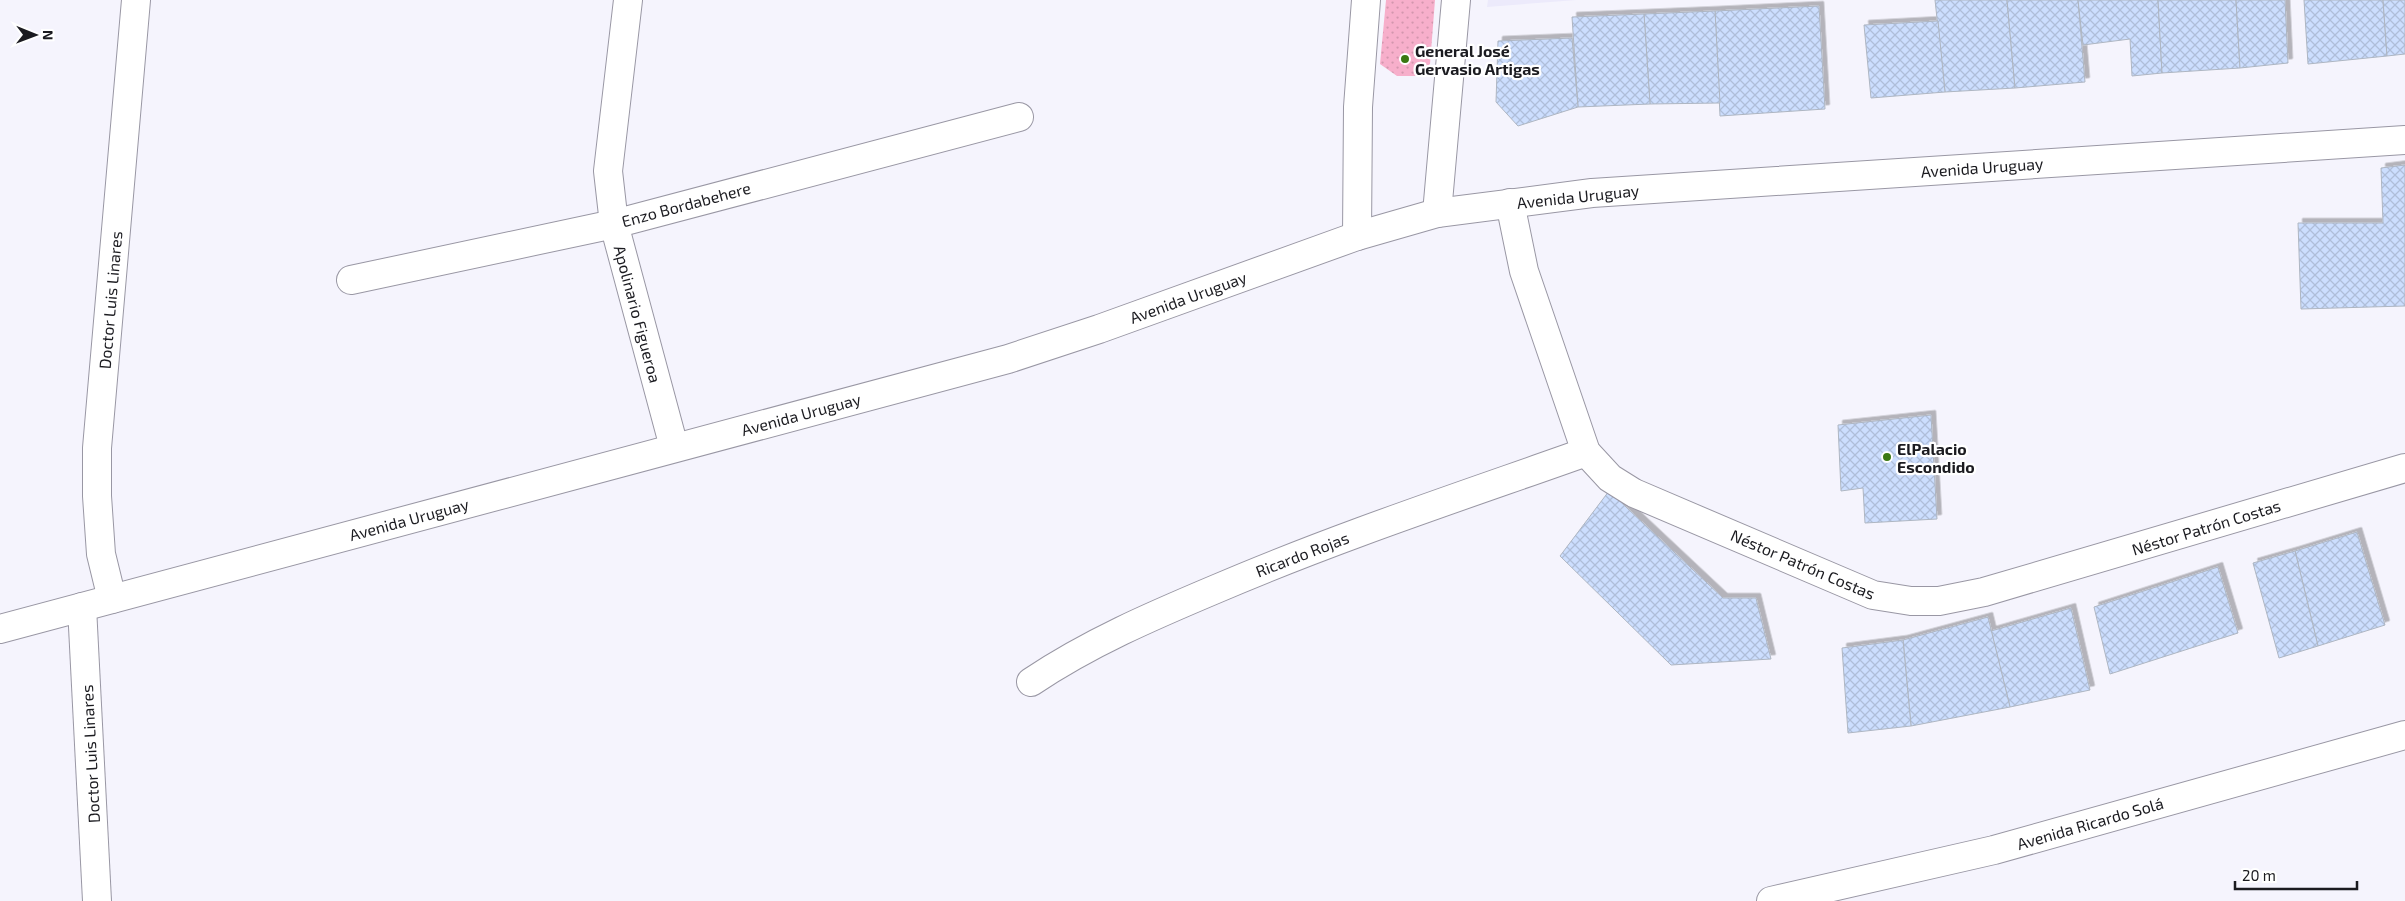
<svg xmlns="http://www.w3.org/2000/svg" width="2405" height="901" font-family="'Exo 2',sans-serif">
  <style>
    .built { fill: #eceafb }
    .grass { fill: url(#grass-dots) }
    .building { fill: url(#building-cross-hatch); stroke: #aeb6c2; filter: url(#shadow) }
    .lines { fill: none; stroke-linecap: round; stroke-linejoin: round }
    .minor-casing { stroke: #9997a4; stroke-width: 30 }
    .tertiary-casing { stroke: #9997a4; stroke-width: 30 }
    .minor { stroke: #fff; stroke-width: 28 }
    .tertiary { stroke: #fff; stroke-width: 28 }
    .poi-dot { fill: #3a7812; stroke: #fff; stroke-width: 2 }
    .labels { text-anchor: middle; dominant-baseline: central; stroke-width: 4.5; stroke-linejoin: round; paint-order: stroke }
    .poi-label { font-size: 16px; font-weight: bold; fill: #1b1b20; stroke: #fff; text-anchor: start }
    .street-label { font-size: 16px; fill: #1b1b20; stroke: #fff }
  </style>
  <defs>
    <pattern id="grass-dots" width="8" height="8" patternUnits="userSpaceOnUse" patternTransform="scale(1.25)"><rect width="8" height="8" fill="#f7afcb"/><path d="M2 2h.1M6 6h.1" fill="none" stroke="#d396ae" stroke-width="1.8" stroke-linecap="round"/></pattern>
    <pattern id="building-cross-hatch" width="8" height="8" patternUnits="userSpaceOnUse" patternTransform="scale(1.25)"><rect width="8" height="8" fill="#ccdefe"/><path d="M0 0l8 8M0 8l8-8" fill="none" stroke="#afbed9"/></pattern>
    <filter id="shadow"><feDropShadow dx="4.5" dy="-4.5" stdDeviation="0" flood-color="#0004"/></filter>
  </defs>
  <rect width="100%" height="100%" fill="#f5f4fd"/>
  <path class="built" d="M1488,0H1577L1487,7Z"/>
  <path class="grass" d="M1386,0H1435L1430,64L1419,76H1397L1380,64Z"/>
  <g class="building">
    <path d="M1935,0H2007L2015,88L1945,92Z"/>
    <path d="M2007,0H2078L2085,82L2015,88Z"/>
    <path d="M2078,0H2158L2162,73L2132,76L2130,39L2083,45Z"/>
    <path d="M2158,0H2236L2240,68L2162,73Z"/>
    <path d="M2236,0H2285L2288,63L2240,68Z"/>
    <path d="M2304,0H2383L2387,56L2308,64Z"/>
    <path d="M2383,0H2405V54L2387,56Z"/>
    <path d="M1819,6L1825,109L1720,116L1715,11Z"/>
    <path d="M1715,11L1720,103L1650,104L1644,14Z"/>
    <path d="M1644,14L1650,104L1578,107L1572,17Z"/>
    <path d="M1938,21L1945,92L1871,98L1864,25Z"/>
    <path d="M1572,38L1578,107L1518,126L1496,102L1498,41Z"/>
    <path d="M2405,165V306L2301,309L2298,223H2383L2381,168Z"/>
    <path d="M1931,415L1937,519L1865,523L1863,488L1841,491L1838,425Z"/>
    <path d="M1609,491L1723,598H1756L1771,659L1671,665L1560,556Z"/>
    <path d="M2357,532L2385,625L2318,646L2295,551Z"/>
    <path d="M2295,551L2318,646L2279,658L2253,563Z"/>
    <path d="M2218,567L2238,633L2110,674L2094,607Z"/>
    <path d="M2071,608L2090,690L2010,707L1991,631Z"/>
    <path d="M1988,617L2010,707L1911,726L1903,640Z"/>
    <path d="M1903,640L1911,726L1848,733L1842,648Z"/>
  </g>
  <g class="lines">
    <g class="minor-casing">
      <g id="minor">
        <path d="M628,0L608,171L614,224L674,447"/>
        <path d="M1510,203L1524,271L1586,452L1610,478L1634,493L1873,595L1911,601H1939L1984,592L2405,468"/>
        <path d="M351,280L614,224L1019,117"/>
        <path d="M112,599L101,554L97,496V448L136,0"/>
        <path d="M82,607L97,901"/>
        <path d="M1031,682C1089,643 1152,616 1216,589C1337,537 1462,496 1586,452"/>
        <path d="M1771,901L1994,850L2405,735"/>
      </g>
    </g>
    <g class="tertiary-casing">
      <g id="tertiary">
        <path d="M1437,213L1456,0"/>
        <path d="M1357,236L1358,107L1366,0"/>
        <path d="M0,629L1008,359L1099,329L1357,236L1437,213L1592,193L2405,140"/>
      </g>
    </g>
    <use href="#minor" class="minor"/>
    <use href="#tertiary" class="tertiary"/>
  </g>
  <g class="poi-dot">
    <circle cx="1405" cy="59" r="5"/>
    <circle cx="1887" cy="457" r="5"/>
  </g>
  <g class="labels">
    <g class="poi-label">
      <text x="1415" y="50">General José<tspan x="1415" dy="18">Gervasio Artigas</tspan></text>
      <text x="1897" y="448">ElPalacio<tspan x="1897" dy="18">Escondido</tspan></text>
    </g>
    <g class="street-label">
      <text transform="translate(1982 167) rotate(-4)">Avenida Uruguay</text>
      <text transform="translate(1578 196) rotate(-6)">Avenida Uruguay</text>
      <text transform="translate(686 204) rotate(-15)">Enzo Bordabehere</text>
      <text transform="translate(1188 297) rotate(-20)">Avenida Uruguay</text>
      <text transform="translate(110 300) rotate(-85)">Doctor Luis Linares</text>
      <text transform="translate(638 314) rotate(75)">Apolinario Figueroa</text>
      <text transform="translate(801 414) rotate(-15)">Avenida Uruguay</text>
      <text transform="translate(409 519) rotate(-15)">Avenida Uruguay</text>
      <text transform="translate(2206 527) rotate(-17)">Néstor Patrón Costas</text>
      <text transform="translate(1302 554) rotate(-21)">Ricardo Rojas</text>
      <text transform="translate(1803 564) rotate(23)">Néstor Patrón Costas</text>
      <text transform="translate(90 754) rotate(-93)">Doctor Luis Linares</text>
      <text transform="translate(2090 823) rotate(-16)">Avenida Ricardo Solá</text>
    </g>
  </g>
  <g transform="translate(35 35) rotate(91)" stroke="#ffffff" stroke-width="4" paint-order="stroke">
  <path d="M0-4L9 19L0 12L-9 19Z" fill="#1b1b20"/>
  <text y="-8" font-size="14" font-weight="bold" text-anchor="middle" fill="#1b1b20">N</text>
  </g>
  <path d="M2235 881v8h122v-8" fill="none" stroke="#1b1b20" stroke-width="2.5"/>
  <text x="2242" y="881" font-size="15" fill="#1b1b20" stroke="#ffffff" stroke-width="4" paint-order="stroke">20 m</text>
</svg>
